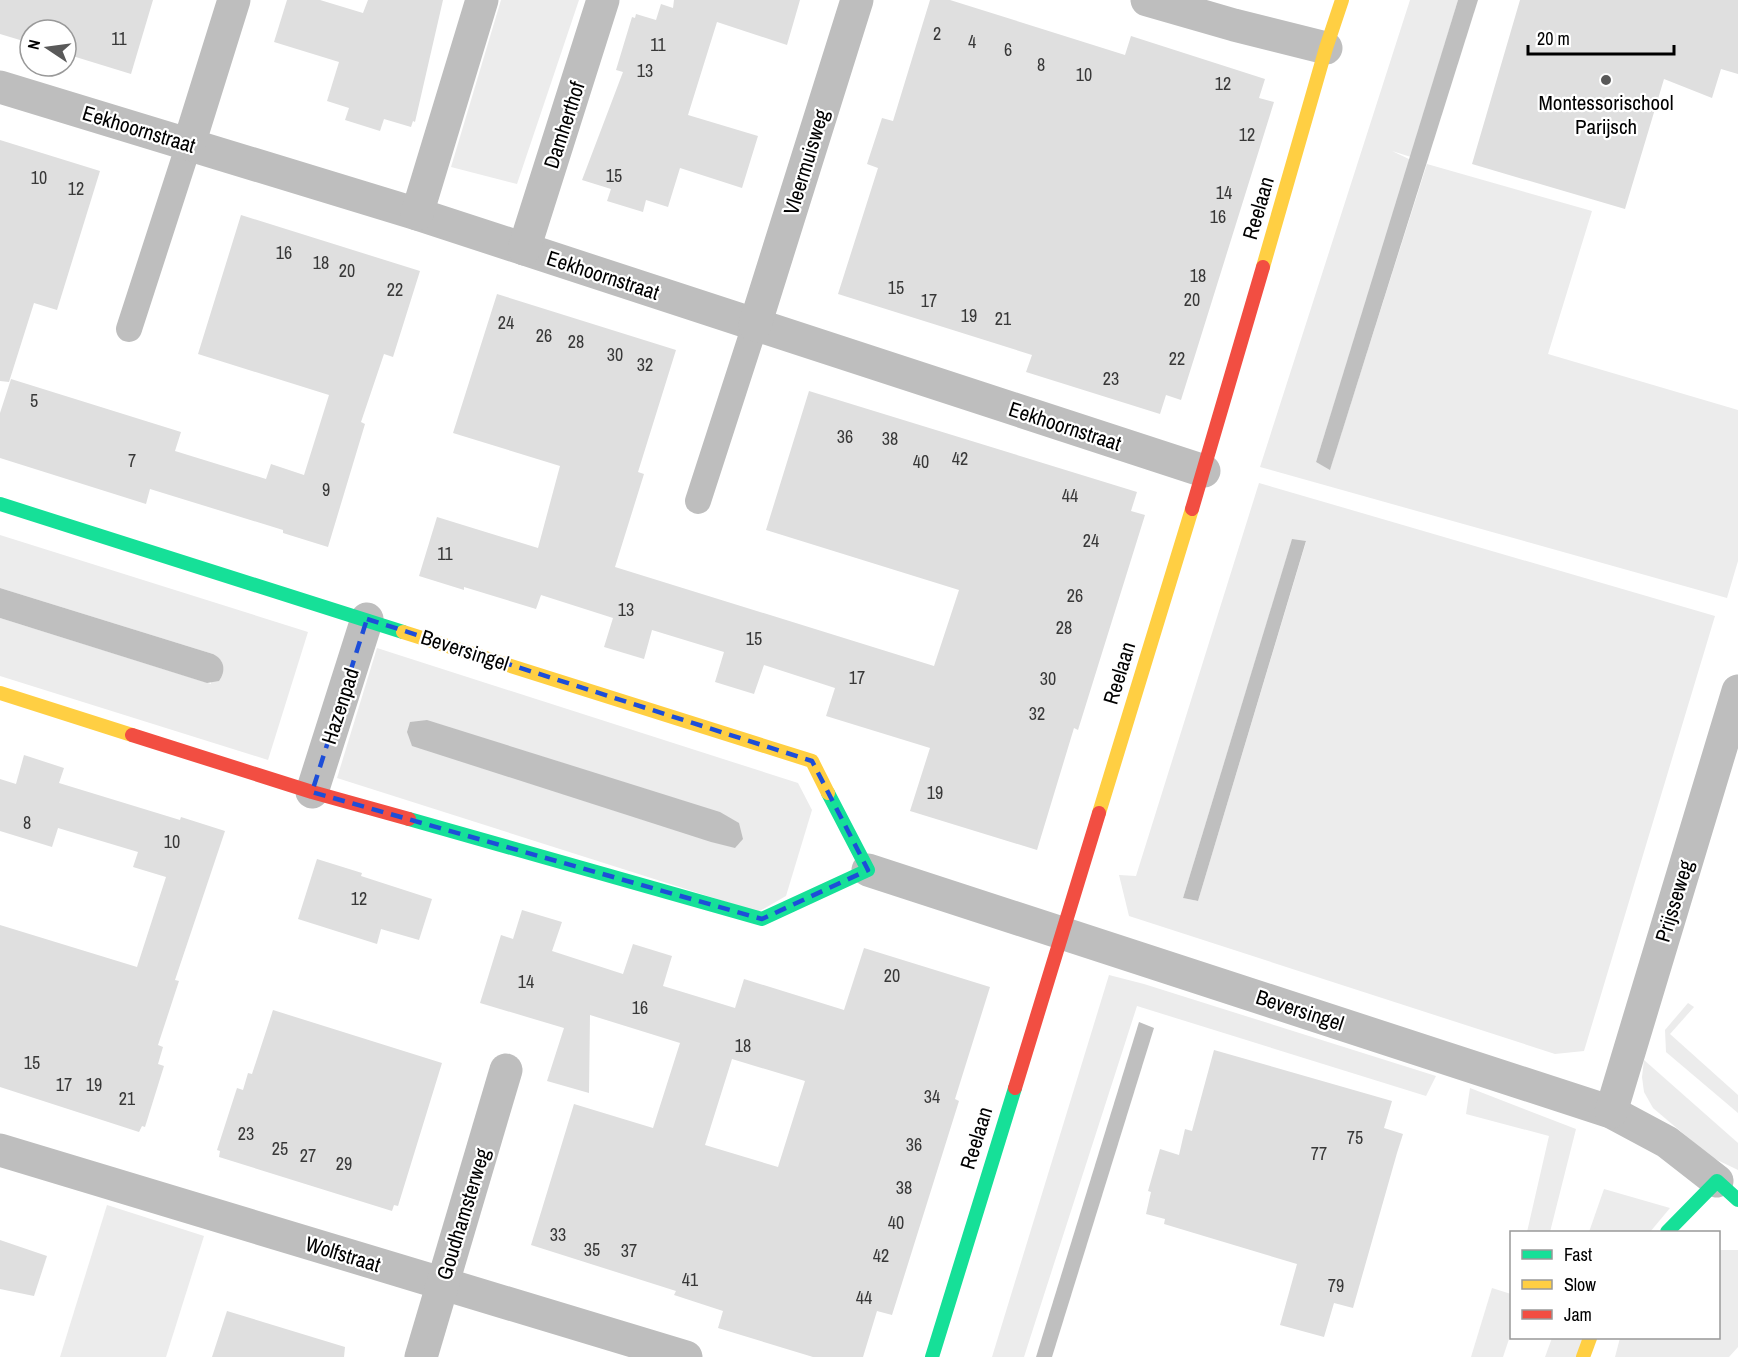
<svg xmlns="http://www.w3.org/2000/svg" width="1738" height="1357" font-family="'Archivo Narrow',sans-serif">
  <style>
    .green { fill: #ececec; fill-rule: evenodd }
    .water { fill: #bfbfbf }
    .building { fill: #dfdfdf; fill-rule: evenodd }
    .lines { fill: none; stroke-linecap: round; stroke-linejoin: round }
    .lane { stroke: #bebebe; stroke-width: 26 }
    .street { stroke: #bebebe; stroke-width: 33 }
    .fast { stroke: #16e098; stroke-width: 14 }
    .slow { stroke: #ffcf43; stroke-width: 14 }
    .jam { stroke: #f24e42; stroke-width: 14 }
    .marked { fill: none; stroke: #1d4ed8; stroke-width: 4.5; stroke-dasharray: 12 8; stroke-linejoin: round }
    .poi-dot { fill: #595959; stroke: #fff; stroke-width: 2 }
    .labels { text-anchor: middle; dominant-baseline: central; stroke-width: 4.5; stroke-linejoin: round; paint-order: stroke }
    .number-label { font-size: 18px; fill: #383838 }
    .poi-label { font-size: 21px; fill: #000; stroke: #fff }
    .street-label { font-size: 21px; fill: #000; stroke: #fff }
  </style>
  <rect width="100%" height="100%" fill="#fff"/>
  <g class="green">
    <path d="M501,0H579L517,184L451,167Z"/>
    <path d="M1410,0H1458L1411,157L1392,151L1411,160L1316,462L1330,469L1427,164L1592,211L1548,354L1738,410V561L1727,598L1260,467Z"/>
    <path d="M1259,483L1715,616L1584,1051L1555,1054L1129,916L1119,875L1136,876ZM1292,540L1306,542L1198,901L1183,898Z"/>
    <path d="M0,535L308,632L268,760L0,676V618L211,684L213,654L0,588Z"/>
    <path d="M377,648L798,783L812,810L786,896L758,912L337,778Z"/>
    <path d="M1109,975L1144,984L1436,1076L1426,1096L1137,1006L1024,1357H992Z"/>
    <path d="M1688,1003L1694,1007L1670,1034L1738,1095V1113L1666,1052L1665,1030Z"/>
    <path d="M1644,1060L1738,1143V1170L1711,1157L1653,1108L1644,1092L1642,1077Z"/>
    <path d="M1470,1088L1576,1129L1550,1232H1527L1549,1136L1466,1114Z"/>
    <path d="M1604,1189L1670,1208L1650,1232H1589Z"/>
    <path d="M107,1205L204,1236L166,1357H60Z"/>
    <path d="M1719,1250H1738V1347L1729,1357H1615L1620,1338H1718Z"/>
    <path d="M1492,1288L1511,1294V1333L1503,1357H1471Z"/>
    <path d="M1552,1338H1588L1581,1357H1545Z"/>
  </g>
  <g class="water">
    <path d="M1458,0H1478L1330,470L1316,462Z"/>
    <path d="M1292,539L1306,541L1198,901L1183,898Z"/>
    <path d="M0,588L213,654C225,660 226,671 219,681L207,683L0,618Z"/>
    <path d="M427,720L720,812L739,823L743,839L735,848L711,842L412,746L407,732L410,722Z"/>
    <path d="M1139,1022L1154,1028L1052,1357H1036Z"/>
  </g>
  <g class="building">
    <path d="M0,0H153L131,74L66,54V30H30V43L0,34Z"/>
    <path d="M287,0H320L363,13L368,0H443L415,122L413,121L411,127L384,119L380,131L345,120L349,108L327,101L339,62L274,42Z"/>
    <path d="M674,0H800L787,45L717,22L688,115L758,136L742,188L680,168L668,207L646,200L643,212L607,201L611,189L582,180L623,72L616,70L632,17L635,18L636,14L656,20L661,4L673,8Z"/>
    <path d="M930,0H950L1125,55L1131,36L1265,79L1259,98L1274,102L1197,349L1181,400L1166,395L1160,414L1026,372L1032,355L838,294L878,168L867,164L882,118L893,121Z"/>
    <path d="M1520,0H1738V74L1721,69L1712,98L1664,79L1625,209L1472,164Z"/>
    <path d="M0,140L100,171L57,310L34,303L9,382L0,381Z"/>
    <path d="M241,215L420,271L393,357L384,354L361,422L365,424L328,547L283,533V530L150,489L146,504L0,458V413L11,379L181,432L175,451L266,479L271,464L304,475L329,395L198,354Z"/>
    <path d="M497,294L676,350L638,472L644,474L615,567L934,666L959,590L766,530L809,391L1137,492L1131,511L1145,515L1078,730L1074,728L1037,850L910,811L930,748L826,716L835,688L764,665L754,694L715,682L724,652L652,630L644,659L604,647L613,618L541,595L536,609L464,587V590L419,576L437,517L538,548L560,466L453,433Z"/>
    <path d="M24,755L64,768L59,783L180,820L181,817L225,831L175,980L179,981L158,1045L163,1047L158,1064L164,1066L145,1127L142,1126L139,1132L0,1087V925L137,967L166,877L133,867L138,852L58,828L52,847L0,831V779L16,784Z"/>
    <path d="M317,859L362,873L361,876L432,899L419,940L381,929L377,944L298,919Z"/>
    <path d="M522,910L562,922L552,951L623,974L633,944L672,956L663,986L735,1008L744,979L844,1010L864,948L990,987L955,1099L959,1101L892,1315L877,1311L863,1357H813L718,1328L723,1311L674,1295L676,1291L531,1245L574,1104L653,1128L680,1043L590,1015L589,1093L547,1081L564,1028L480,1003L501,935L513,939ZM732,1059L805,1081L778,1167L705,1145Z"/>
    <path d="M273,1010L442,1063L398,1206L394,1205L392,1211L219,1157L220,1151L217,1150L237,1088L243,1090L248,1073L252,1074Z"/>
    <path d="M1214,1050L1392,1101L1384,1128L1403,1134L1397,1153L1353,1308L1334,1303L1324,1337L1280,1325L1297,1264L1164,1224L1165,1219L1146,1214L1151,1192L1148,1191L1160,1149L1179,1155L1185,1129L1192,1131Z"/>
    <path d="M0,1240L47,1256L34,1296L0,1289Z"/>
    <path d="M227,1311L345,1347L344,1357H212Z"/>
  </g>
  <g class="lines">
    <g class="lane">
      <path d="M129,329L189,144"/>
      <path d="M698,501L755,325"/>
    </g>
    <g class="street">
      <path d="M1147,0L1234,25L1326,48"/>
      <path d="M0,87L417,214L1204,471"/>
      <path d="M189,144L234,0"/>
      <path d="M417,214L482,0"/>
      <path d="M524,249L603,0"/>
      <path d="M755,325L857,0"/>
      <path d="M312,792L367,619"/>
      <path d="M868,870L1611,1112L1667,1142L1717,1181"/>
      <path d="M1611,1112L1738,691"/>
      <path d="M0,1150L686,1357"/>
      <path d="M421,1357L506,1070"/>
    </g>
    <g class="fast">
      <path d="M0,504L403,632"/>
      <path d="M409,819L762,919L868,870L828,793"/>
      <path d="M1667,1232L1717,1181L1738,1200"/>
      <path d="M932,1357L1015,1088"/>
    </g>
    <g class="slow">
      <path d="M1263,267L1326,48L1342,0"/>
      <path d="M403,632L812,761L828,793"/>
      <path d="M0,693L132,735"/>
      <path d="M1099,813L1192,509"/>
      <path d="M1583,1357L1590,1338"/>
    </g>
    <g class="jam">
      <path d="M1192,509L1263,267"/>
      <path d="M132,735L312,792L409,819"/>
      <path d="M1015,1088L1099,813"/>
    </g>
  </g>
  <path class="marked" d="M367,619L812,761L868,870L762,919L312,792Z"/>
  <circle class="poi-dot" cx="1606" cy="80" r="6"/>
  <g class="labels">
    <g class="number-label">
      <text x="937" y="33">2</text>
      <text x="119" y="38">11</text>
      <text x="972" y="41">4</text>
      <text x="658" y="44">11</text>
      <text x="1008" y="49">6</text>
      <text x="1041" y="64">8</text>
      <text x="645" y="70">13</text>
      <text x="1084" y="74">10</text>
      <text x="1223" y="83">12</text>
      <text x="1247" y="134">12</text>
      <text x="614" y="175">15</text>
      <text x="39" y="177">10</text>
      <text x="76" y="188">12</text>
      <text x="1224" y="192">14</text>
      <text x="1218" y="216">16</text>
      <text x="284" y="252">16</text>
      <text x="321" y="262">18</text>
      <text x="347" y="270">20</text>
      <text x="1198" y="275">18</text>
      <text x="896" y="287">15</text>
      <text x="395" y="289">22</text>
      <text x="1192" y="299">20</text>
      <text x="929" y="300">17</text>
      <text x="969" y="315">19</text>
      <text x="1003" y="318">21</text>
      <text x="506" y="322">24</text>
      <text x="544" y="335">26</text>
      <text x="576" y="341">28</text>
      <text x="615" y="354">30</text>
      <text x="1177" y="358">22</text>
      <text x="645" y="364">32</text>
      <text x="1111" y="378">23</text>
      <text x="34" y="400">5</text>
      <text x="845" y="436">36</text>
      <text x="890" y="438">38</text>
      <text x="960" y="458">42</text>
      <text x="132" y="460">7</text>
      <text x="921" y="461">40</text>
      <text x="326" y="489">9</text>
      <text x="1070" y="495">44</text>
      <text x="1091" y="540">24</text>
      <text x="445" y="553">11</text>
      <text x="1075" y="595">26</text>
      <text x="626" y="609">13</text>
      <text x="1064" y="627">28</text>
      <text x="754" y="638">15</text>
      <text x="857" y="677">17</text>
      <text x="1048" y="678">30</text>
      <text x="1037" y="713">32</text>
      <text x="935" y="792">19</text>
      <text x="27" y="822">8</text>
      <text x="172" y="841">10</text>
      <text x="359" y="898">12</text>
      <text x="892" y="975">20</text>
      <text x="526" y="981">14</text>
      <text x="640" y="1007">16</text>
      <text x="743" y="1045">18</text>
      <text x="32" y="1062">15</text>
      <text x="64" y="1084">17</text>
      <text x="94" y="1084">19</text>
      <text x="932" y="1096">34</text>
      <text x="127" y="1098">21</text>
      <text x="246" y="1133">23</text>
      <text x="1355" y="1137">75</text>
      <text x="914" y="1144">36</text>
      <text x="280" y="1148">25</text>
      <text x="1319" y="1153">77</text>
      <text x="308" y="1155">27</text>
      <text x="344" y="1163">29</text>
      <text x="904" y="1187">38</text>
      <text x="896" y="1222">40</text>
      <text x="558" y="1234">33</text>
      <text x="592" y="1249">35</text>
      <text x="629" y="1250">37</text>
      <text x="881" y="1255">42</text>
      <text x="690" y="1279">41</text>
      <text x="1336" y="1285">79</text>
      <text x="864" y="1297">44</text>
    </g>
    <g class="poi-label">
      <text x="1606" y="102">Montessorischool<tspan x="1606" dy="24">Parijsch</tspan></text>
    </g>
    <g class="street-label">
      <text transform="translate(564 125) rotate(-72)">Damherthof</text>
      <text transform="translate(139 129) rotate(17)">Eekhoornstraat</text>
      <text transform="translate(806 162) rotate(-73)">Vleermuisweg</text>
      <text transform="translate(1258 208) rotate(-74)">Reelaan</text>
      <text transform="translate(603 275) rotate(18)">Eekhoornstraat</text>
      <text transform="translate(1065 426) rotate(18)">Eekhoornstraat</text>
      <text transform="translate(465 650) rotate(18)">Beversingel</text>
      <text transform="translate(1119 673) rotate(-73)">Reelaan</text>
      <text transform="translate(340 706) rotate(-72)">Hazenpad</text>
      <text transform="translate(1674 901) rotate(-73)">Prijsseweg</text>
      <text transform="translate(1300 1010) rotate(18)">Beversingel</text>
      <text transform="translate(976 1138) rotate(-73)">Reelaan</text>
      <text transform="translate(463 1214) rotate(-73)">Goudhamsterweg</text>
      <text transform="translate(343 1254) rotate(17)">Wolfstraat</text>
    </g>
  </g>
  <rect x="1510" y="1231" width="210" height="108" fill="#ffffff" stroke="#999999" stroke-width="1.5"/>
  <rect x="1522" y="1250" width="30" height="9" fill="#16e098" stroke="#999999" stroke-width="1.5"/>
  <text x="1564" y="1261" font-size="18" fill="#000000">Fast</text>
  <rect x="1522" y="1280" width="30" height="9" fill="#ffcf43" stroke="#999999" stroke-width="1.5"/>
  <text x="1564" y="1291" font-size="18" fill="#000000">Slow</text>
  <rect x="1522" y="1310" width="30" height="9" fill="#f24e42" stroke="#999999" stroke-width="1.5"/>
  <text x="1564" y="1321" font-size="18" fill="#000000">Jam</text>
  <g transform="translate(48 48) rotate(283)"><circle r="28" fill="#ffffff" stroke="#999999" stroke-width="1.5"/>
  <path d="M0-4.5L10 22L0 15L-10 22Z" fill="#595959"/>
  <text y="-9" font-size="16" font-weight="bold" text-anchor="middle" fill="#000000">N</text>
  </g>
  <path d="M1528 45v9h146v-9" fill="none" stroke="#000000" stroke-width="3"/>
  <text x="1537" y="45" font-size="18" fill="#000000" stroke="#ffffff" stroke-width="4.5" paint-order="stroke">20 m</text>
</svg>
